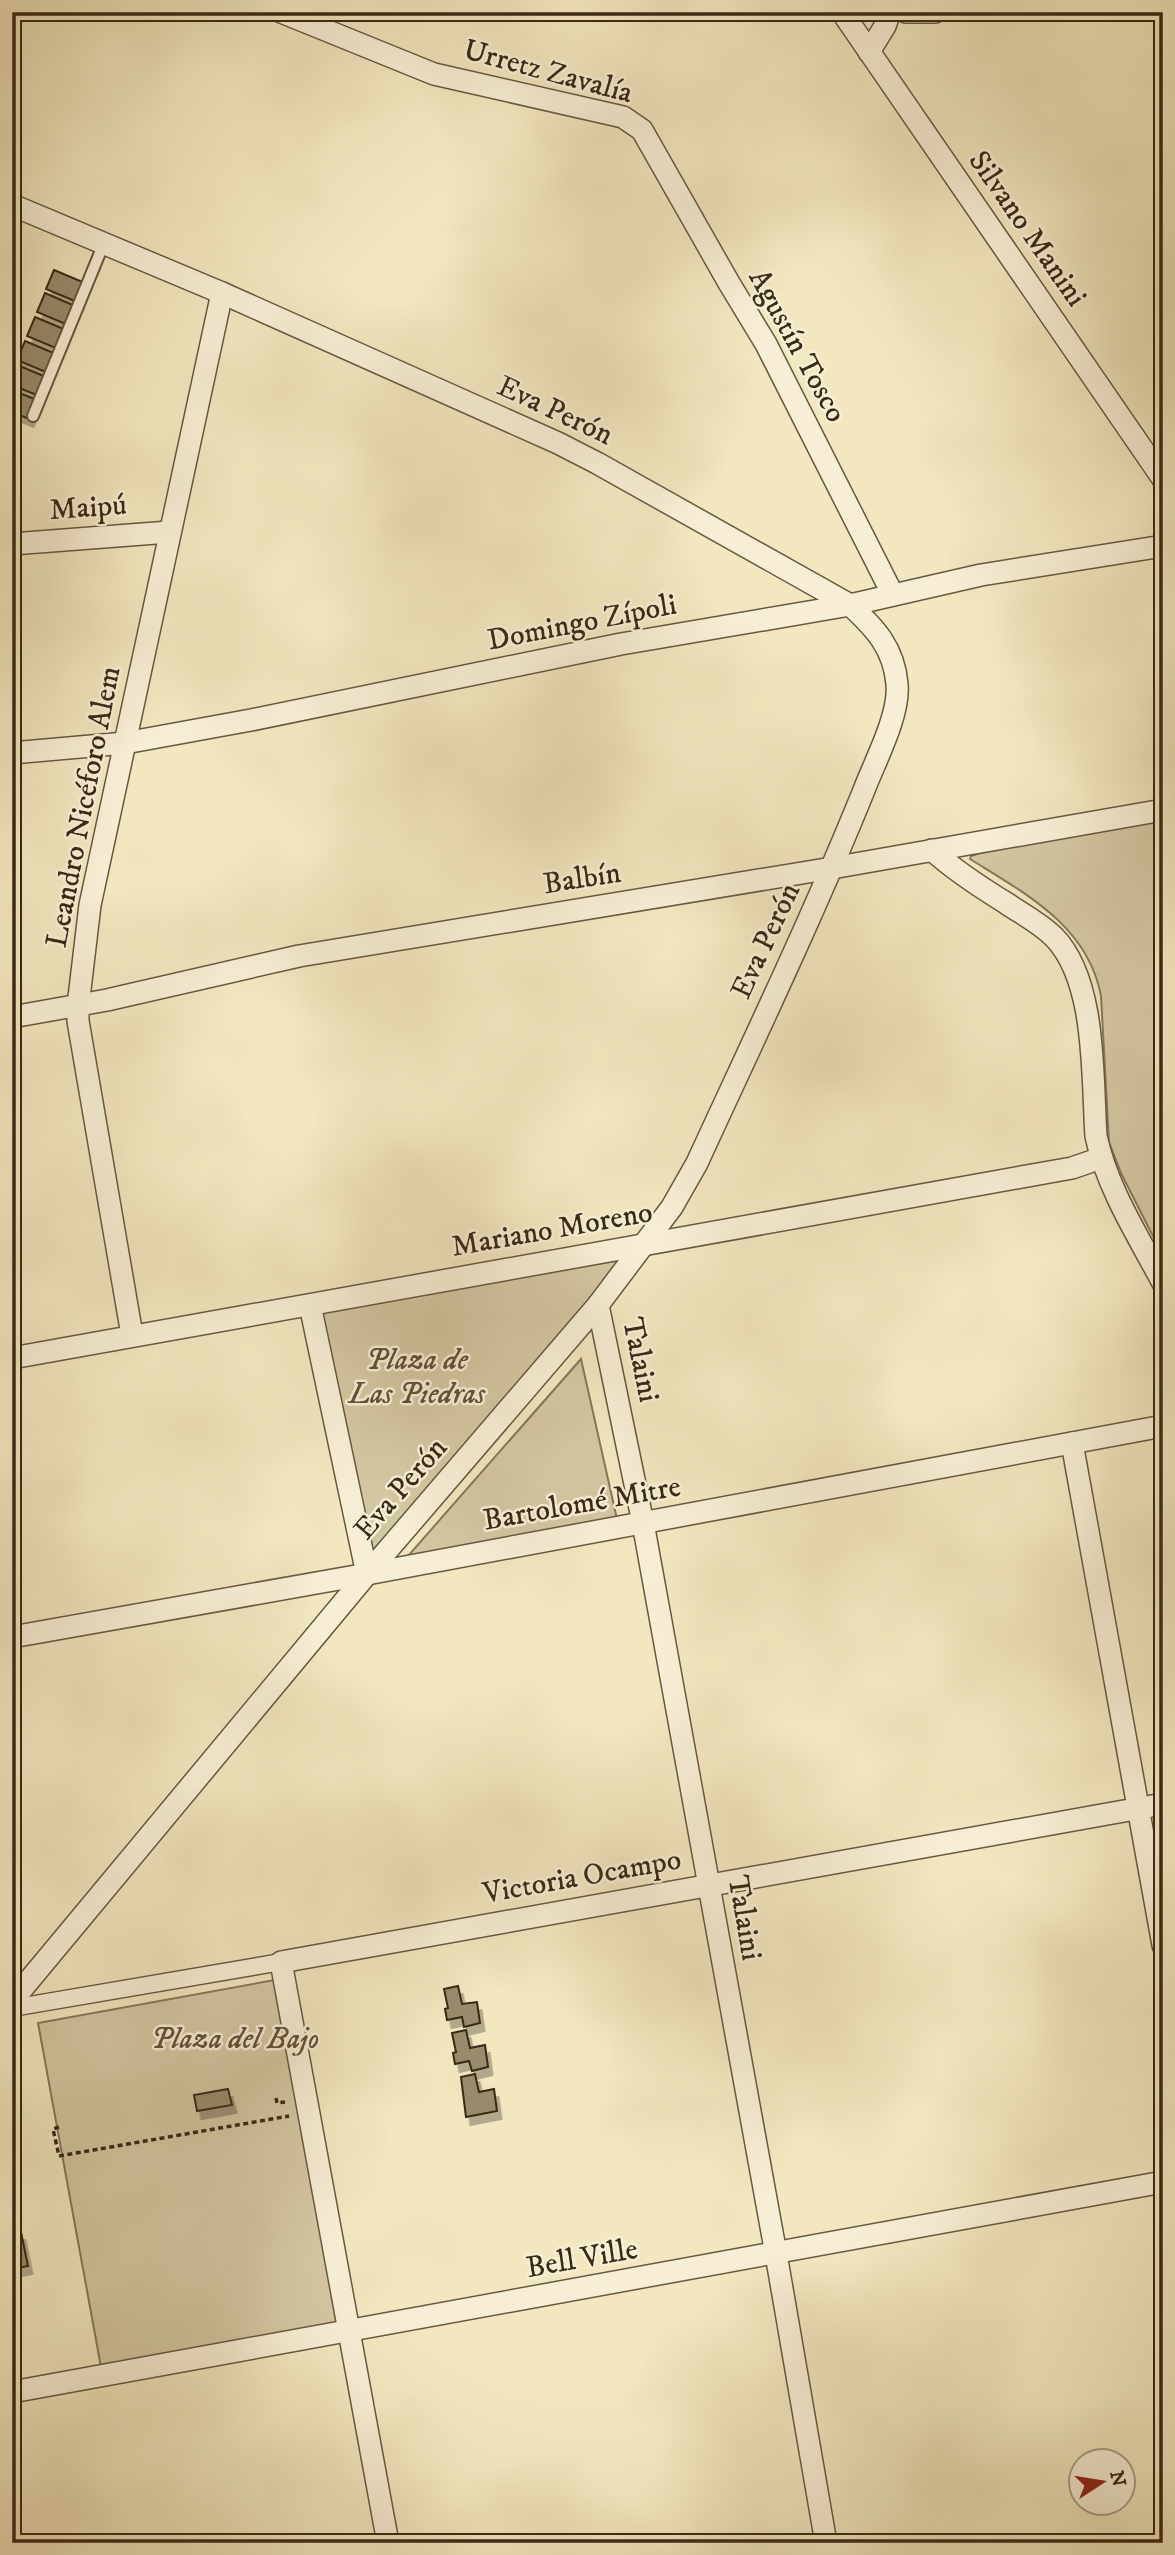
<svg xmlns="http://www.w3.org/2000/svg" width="1175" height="2555" font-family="'IM FELL DW Pica',serif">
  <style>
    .green { fill: #d3c7a2; stroke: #86785c; stroke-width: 2 }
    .building { fill: #998c6d; stroke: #392915; stroke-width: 2; filter: url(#shadow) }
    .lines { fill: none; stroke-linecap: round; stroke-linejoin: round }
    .service-casing { stroke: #675840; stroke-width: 14 }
    .pedestrian-casing { stroke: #675840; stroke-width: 19 }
    .minor-casing { stroke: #675840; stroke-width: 24 }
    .path { stroke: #392915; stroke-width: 3.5; stroke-dasharray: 5 3.5; stroke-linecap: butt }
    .service { stroke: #f7efd5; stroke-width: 10 }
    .pedestrian { stroke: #f7efd5; stroke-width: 16 }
    .minor { stroke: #f7efd5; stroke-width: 21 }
    .labels { text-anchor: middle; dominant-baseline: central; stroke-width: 5; stroke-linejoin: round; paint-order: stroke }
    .street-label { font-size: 30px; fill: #392915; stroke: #f7efd5 }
    .park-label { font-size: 30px; font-style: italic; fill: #605038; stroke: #f7efd5 }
  </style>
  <defs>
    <filter id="shadow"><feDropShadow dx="4.5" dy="8" stdDeviation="0" flood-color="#0004"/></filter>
  </defs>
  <rect width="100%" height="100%" fill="#f2e7bf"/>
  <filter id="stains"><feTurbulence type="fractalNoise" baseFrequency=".00286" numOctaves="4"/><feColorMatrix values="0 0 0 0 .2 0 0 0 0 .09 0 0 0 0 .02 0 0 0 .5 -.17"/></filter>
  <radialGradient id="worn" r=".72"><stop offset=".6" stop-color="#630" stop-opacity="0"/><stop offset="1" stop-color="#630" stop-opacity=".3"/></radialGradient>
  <g class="green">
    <path d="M1163,819V1256L1121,1173L1109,1142L1101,996C1088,926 1026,894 970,859L971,856L980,853Z"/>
    <path d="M647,1242L367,1574L310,1305Z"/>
    <path d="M581,1359L617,1519L408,1556Z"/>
    <path d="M275,1980L338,2324L101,2367L38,2023Z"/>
  </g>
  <g class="building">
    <path d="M54,270L85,283L77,302L46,289Z"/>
    <path d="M45,293L75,306L68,325L37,312Z"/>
    <path d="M35,317L66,330L58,349L27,336Z"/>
    <path d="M25,341L56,354L48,373L17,360Z"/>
    <path d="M15,364L46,377L39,396L12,385V372Z"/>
    <path d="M12,390L37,400L29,419L12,412Z"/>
    <path d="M458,1986L462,2004L477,2002L480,2023L464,2027L462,2017L447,2020L445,2009L448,2008L444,1989Z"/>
    <path d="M466,2030L470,2048L485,2045L488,2067L472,2071L469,2061L455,2064L453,2053L456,2052L452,2033Z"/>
    <path d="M475,2074L479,2092L494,2089L497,2111L466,2117L461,2077Z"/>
    <path d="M228,2089L232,2105L197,2111L194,2095Z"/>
    <path d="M21,2232L28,2266L12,2269V2233Z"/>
  </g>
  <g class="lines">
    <g class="service-casing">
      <path id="service" d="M33,416L104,243"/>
    </g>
    <g class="pedestrian-casing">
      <path id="pedestrian" d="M12,2008L281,1962"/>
    </g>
    <g class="minor-casing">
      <g id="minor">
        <path d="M281,12L434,74L623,117L642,130L729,283L766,344L893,595"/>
        <path d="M842,12L1163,479"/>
        <path d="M906,12H935"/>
        <path d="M869,52L885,26L890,12"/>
        <path d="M12,205L222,293L558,443L597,463L850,605C875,628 894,648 897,684C900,715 875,761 864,790C813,916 754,1039 697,1163L672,1207L598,1305L367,1574L12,2001"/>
        <path d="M12,544L169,532"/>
        <path d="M12,753L125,743L251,720L621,644L850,605L981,575L1163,546"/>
        <path d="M932,850C955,871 980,887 1006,903C1022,914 1040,923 1054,937C1097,981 1092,1078 1096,1136C1107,1188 1138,1236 1163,1283"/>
        <path d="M12,1017L107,1000L299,956L832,868L1163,810"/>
        <path d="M310,1305L367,1574"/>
        <path d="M598,1305L643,1523L776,2254L826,2543"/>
        <path d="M132,1335L78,1021V1006L90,905L222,293"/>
        <path d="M12,1358L1072,1168L1101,1158"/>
        <path d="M1072,1443L1163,1945"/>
        <path d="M12,1637L367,1574L1163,1426"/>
        <path d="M12,2392L1163,2182"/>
        <path d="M388,2543L281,1962L1163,1804"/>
      </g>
    </g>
    <g class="path">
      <path d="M276,2098L277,2103L285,2102"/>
      <path d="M59,2127L53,2129L59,2156L289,2116"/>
    </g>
    <use href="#service" class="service"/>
    <use href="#pedestrian" class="pedestrian"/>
    <use href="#minor" class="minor"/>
  </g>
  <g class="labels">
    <g class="street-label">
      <text transform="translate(548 72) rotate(15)">Urretz Zavalía</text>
      <text transform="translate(1027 229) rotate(55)">Silvano Manini</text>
      <text transform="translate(797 346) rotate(61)">Agustín Tosco</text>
      <text transform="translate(555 411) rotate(25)">Eva Perón</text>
      <text transform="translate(88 508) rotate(-4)">Maipú</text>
      <text transform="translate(582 623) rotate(-11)">Domingo Zípoli</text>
      <text transform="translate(84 807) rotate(-79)">Leandro Nicéforo Alem</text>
      <text transform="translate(582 879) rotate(-9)">Balbín</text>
      <text transform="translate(766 941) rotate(-65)">Eva Perón</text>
      <text transform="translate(552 1230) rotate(-10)">Mariano Moreno</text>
      <text transform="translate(640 1360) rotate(78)">Talaini</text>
      <text transform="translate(401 1489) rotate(-49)">Eva Perón</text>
      <text transform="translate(582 1504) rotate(-10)">Bartolomé Mitre</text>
      <text transform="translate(582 1877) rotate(-10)">Victoria Ocampo</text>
      <text transform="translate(744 1918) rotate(80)">Talaini</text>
      <text transform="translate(582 2259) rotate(-10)">Bell Ville</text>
    </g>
    <g class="park-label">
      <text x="417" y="1360">Plaza de<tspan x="417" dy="34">Las Piedras</tspan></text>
      <text x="235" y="2039">Plaza del Bajo</text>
    </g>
  </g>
  <rect width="1175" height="2555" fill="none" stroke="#f2e7bf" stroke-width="42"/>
  <rect x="14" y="14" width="1147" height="2527" fill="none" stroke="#392915" stroke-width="3.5"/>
  <rect x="21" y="21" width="1133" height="2513" fill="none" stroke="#392915" stroke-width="2"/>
  <g transform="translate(1102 2482) rotate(78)"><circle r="33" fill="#f7efd5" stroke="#aba088" stroke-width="2"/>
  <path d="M0-5L12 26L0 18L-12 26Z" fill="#8f2418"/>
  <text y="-10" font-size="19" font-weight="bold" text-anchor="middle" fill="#392915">N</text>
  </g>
  <rect width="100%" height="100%" filter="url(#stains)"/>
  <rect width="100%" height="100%" fill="url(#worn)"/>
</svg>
